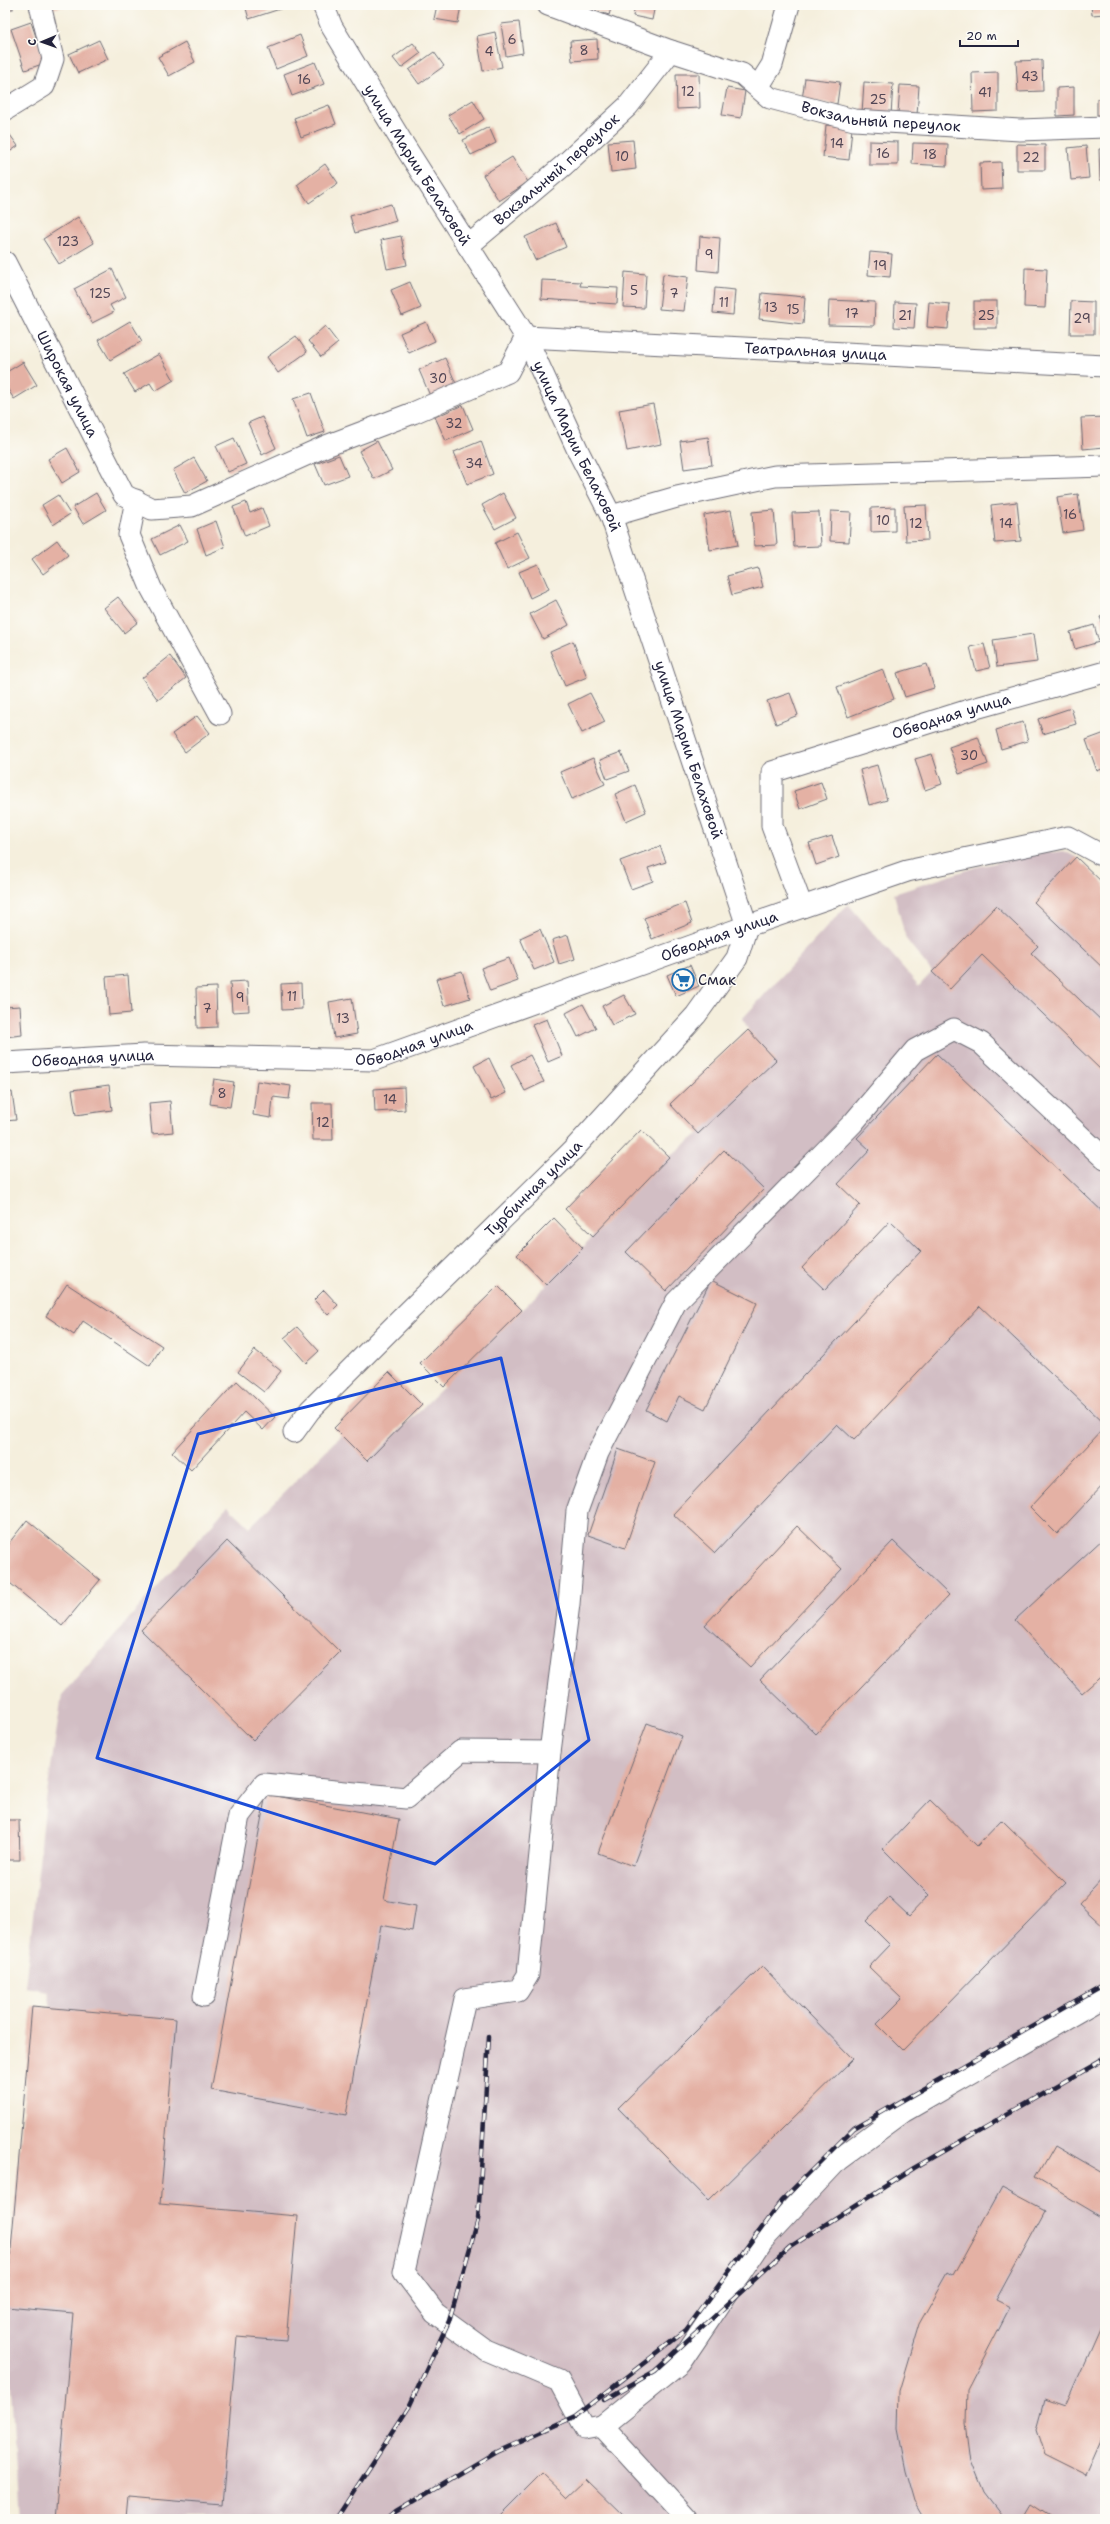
<svg xmlns="http://www.w3.org/2000/svg" width="1110" height="2524" font-family="'Shantell Sans',sans-serif">
  <style>
    .industrial { fill: #d2bec4 }
    .building { fill: #e4b1a4 }
    .lines { fill: none; stroke-linecap: round; stroke-linejoin: round }
    .minor-casing { stroke: #6c6a74; stroke-width: 23 }
    .minor { stroke: #fff; stroke-width: 21 }
    .rail-casing { stroke: #22223b; stroke-width: 4.5 }
    .rail { stroke: #fdfcf7; stroke-width: 3; stroke-dasharray: 9; stroke-linecap: butt }
    .marked { fill: none; stroke: #1d4ed8; stroke-width: 3; stroke-linejoin: round }
    .labels { text-anchor: middle; dominant-baseline: central; stroke-width: 3; stroke-linejoin: round; paint-order: stroke }
    .number-label { font-size: 13px; fill: #524655 }
    .street-label { font-size: 15px; fill: #22223b; stroke: #fdfcf7 }
    .poi-label { font-size: 15px; fill: #22223b; stroke: #fdfcf7; text-anchor: start }
  </style>
  <rect width="100%" height="100%" fill="#fdfcf7"/>
  <filter id="ink" filterUnits="userSpaceOnUse"><feTurbulence type="fractalNoise" baseFrequency=".025" numOctaves="2"/><feDisplacementMap in="SourceGraphic" scale="8" xChannelSelector="R" yChannelSelector="G"/><feConvolveMatrix kernelMatrix="1 2 1 2 8 2 1 2 1" color-interpolation-filters="sRGB"/></filter>
  <filter id="wash" filterUnits="userSpaceOnUse"><feTurbulence type="fractalNoise" baseFrequency=".012" numOctaves="4" result="noise"/><feDisplacementMap in="SourceGraphic" scale="16" xChannelSelector="R" yChannelSelector="G"/><feGaussianBlur stdDeviation="0.9" result="paint"/><feColorMatrix in="noise" values="0 0 0 0 0 0 0 0 0 0 0 0 0 0 0 0 0 1.4 0 .05"/><feComposite in="paint" operator="in"/></filter>
  <g filter="url(#wash)">
    <rect width="100%" height="100%" fill="#f5efdd"/>
    <path class="industrial" d="M1064,851L1076,857L1105,885V2519H19L6,2307L32,2006L51,2008L48,1991L25,1987L46,1800L62,1695L228,1506L250,1527L341,1435L368,1461L522,1310L669,1157L698,1134L776,1060L748,1030L743,1018L848,904L919,986L932,972L906,939L894,894L976,867L1043,853Z"/>
    <g id="blocks">
      <g class="building">
        <rect x="5" y="5" width="8" height="4"/>
        <path d="M50,5H66V6L50,9Z"/>
        <path d="M245,5H282L283,8L249,19Z"/>
        <path d="M437,5H461L458,23L434,19Z"/>
        <path d="M585,5H612L609,15L584,7Z"/>
        <path d="M635,5H655L652,20L633,16Z"/>
        <path d="M1091,5H1105V14L1092,15Z"/>
        <path d="M31,22L45,63L25,70L11,29Z"/>
        <path d="M519,22L523,53L506,56L501,24Z"/>
        <path d="M495,32L502,67L483,71L477,36Z"/>
        <path d="M300,35L308,56L276,69L268,48Z"/>
        <path d="M597,39L598,59L572,61L570,41Z"/>
        <path d="M99,40L108,59L78,73L69,54Z"/>
        <path d="M185,42L195,62L169,76L158,57Z"/>
        <path d="M413,43L421,53L401,68L393,58Z"/>
        <path d="M434,52L444,66L419,84L409,70Z"/>
        <path d="M1042,60L1043,91L1018,92L1016,61Z"/>
        <path d="M315,62L324,84L292,96L284,74Z"/>
        <path d="M998,72V111L973,112L972,73Z"/>
        <path d="M676,74H699L700,108L677,109Z"/>
        <path d="M805,78L840,82L837,104L802,100Z"/>
        <path d="M864,82L893,84L891,115L862,113Z"/>
        <path d="M900,85L919,86L917,115L898,113Z"/>
        <path d="M1074,87V115L1057,116V88Z"/>
        <path d="M727,88L745,91L741,118L722,115Z"/>
        <path d="M1105,98V115H1097V99Z"/>
        <path d="M473,100L484,119L460,134L448,115Z"/>
        <path d="M329,105L336,124L301,137L294,118Z"/>
        <path d="M826,125L852,128L849,160L823,157Z"/>
        <path d="M489,127L496,143L471,155L463,140Z"/>
        <path d="M5,128L18,146L5,155Z"/>
        <path d="M633,140L636,169L611,172L608,142Z"/>
        <path d="M869,141L898,142V165H869Z"/>
        <path d="M913,143L948,144L947,166L912,164Z"/>
        <path d="M1017,144L1045,145V170H1017Z"/>
        <path d="M1086,146L1089,178L1071,180L1068,148Z"/>
        <path d="M1099,149H1105V180H1100Z"/>
        <path d="M512,157L528,182L499,201L483,175Z"/>
        <path d="M1001,162L1002,189L981,190L980,163Z"/>
        <path d="M325,164L338,183L309,203L297,185Z"/>
        <path d="M391,204L396,221L355,233L350,216Z"/>
        <path d="M78,217L94,243L59,264L43,239Z"/>
        <path d="M556,223L566,247L535,260L525,237Z"/>
        <path d="M401,236L407,265L387,269L381,240Z"/>
        <path d="M700,236L720,238L718,272L698,270Z"/>
        <path d="M870,252L892,254L890,277L868,275Z"/>
        <path d="M1025,268L1047,269L1045,308L1024,307Z"/>
        <path d="M112,269L126,297L110,305L114,312L92,323L74,289Z"/>
        <path d="M625,272L646,274L644,308L623,307Z"/>
        <path d="M663,274L688,277L684,311L659,309Z"/>
        <path d="M542,280L581,282L580,286L618,288L617,304L541,299Z"/>
        <path d="M410,282L421,308L402,316L391,290Z"/>
        <path d="M715,288L735,290L733,315L713,313Z"/>
        <path d="M762,293L805,297L803,324L759,319Z"/>
        <path d="M829,300L875,302L874,326L828,325Z"/>
        <rect x="974" y="301" width="23" height="27"/>
        <path d="M1071,301L1094,302V334H1070Z"/>
        <path d="M895,302L916,303L914,328L894,327Z"/>
        <path d="M929,302L950,304L948,329L927,327Z"/>
        <path d="M1103,315H1105V334H1102Z"/>
        <path d="M130,321L142,341L110,360L98,340Z"/>
        <path d="M426,322L435,341L409,353L400,333Z"/>
        <path d="M325,326L338,343L321,357L308,341Z"/>
        <path d="M296,336L307,352L278,373L267,357Z"/>
        <path d="M159,354L174,380L155,391L150,383L135,392L124,374Z"/>
        <path d="M445,358L457,386L431,398L419,370Z"/>
        <path d="M23,362L37,385L14,399L5,385V373Z"/>
        <path d="M311,393L325,432L307,438L293,399Z"/>
        <path d="M653,404L661,444L627,451L619,410Z"/>
        <path d="M463,405L473,429L446,441L435,417Z"/>
        <path d="M262,417L276,448L262,455L248,423Z"/>
        <path d="M1105,417V447L1083,449L1081,418Z"/>
        <path d="M708,437L712,465L684,469L680,441Z"/>
        <path d="M234,438L246,464L228,472L216,446Z"/>
        <path d="M377,441L392,470L374,479L359,451Z"/>
        <path d="M481,441L493,474L467,484L454,452Z"/>
        <path d="M67,448L80,472L62,483L48,459Z"/>
        <path d="M339,455L348,476L324,485L315,464Z"/>
        <path d="M194,458L207,481L185,493L173,470Z"/>
        <path d="M96,493L106,510L83,524L73,507Z"/>
        <path d="M503,493L516,518L495,529L482,505Z"/>
        <path d="M1078,494L1083,530L1063,533L1057,497Z"/>
        <path d="M58,495L70,514L53,525L42,505Z"/>
        <path d="M246,502L250,513L262,508L269,526L245,536L233,507Z"/>
        <path d="M1017,502L1021,541L995,543L991,505Z"/>
        <path d="M926,505L928,540L906,541L904,506Z"/>
        <path d="M895,507V531L871,532V508Z"/>
        <path d="M731,510L738,545L710,550L704,515Z"/>
        <path d="M774,510L777,545L754,546L752,512Z"/>
        <path d="M831,511L851,512L849,542L830,541Z"/>
        <path d="M819,512L821,546L794,547L792,513Z"/>
        <path d="M216,521L225,547L206,555L197,529Z"/>
        <path d="M180,525L188,541L160,555L152,539Z"/>
        <path d="M517,532L530,558L507,569L495,543Z"/>
        <path d="M57,540L68,555L43,574L32,559Z"/>
        <path d="M538,564L549,589L530,598L519,572Z"/>
        <path d="M758,568L763,587L732,595L727,576Z"/>
        <path d="M118,597L138,622L124,633L104,608Z"/>
        <path d="M556,600L569,625L543,639L530,614Z"/>
        <path d="M1105,615V630L1100,617Z"/>
        <path d="M1094,625L1099,642L1075,649L1070,632Z"/>
        <path d="M1033,634L1037,662L997,667L993,640Z"/>
        <path d="M573,641L587,677L565,686L550,651Z"/>
        <path d="M984,644L990,668L976,671L970,647Z"/>
        <path d="M170,656L186,678L158,700L142,678Z"/>
        <path d="M927,664L934,688L905,697L897,673Z"/>
        <path d="M883,669L894,699L848,717L837,687Z"/>
        <path d="M590,693L605,722L582,733L568,704Z"/>
        <path d="M790,693L798,715L776,724L767,701Z"/>
        <path d="M1071,708L1076,724L1043,734L1038,719Z"/>
        <path d="M197,716L210,733L185,752L172,734Z"/>
        <path d="M1023,722L1028,741L1001,749L996,730Z"/>
        <path d="M1105,733V768L1097,771L1086,740Z"/>
        <path d="M978,737L988,764L959,774L949,747Z"/>
        <path d="M621,752L629,771L607,779L600,760Z"/>
        <path d="M932,754L942,784L925,790L915,759Z"/>
        <path d="M593,758L605,784L572,799L560,772Z"/>
        <path d="M877,765L887,800L869,805L860,770Z"/>
        <path d="M821,782L827,799L800,809L794,791Z"/>
        <path d="M635,785L646,812L626,821L615,794Z"/>
        <path d="M832,836L839,857L816,865L809,843Z"/>
        <path d="M660,846L666,862L648,868L653,881L631,889L620,861Z"/>
        <path d="M1076,857L1105,885V970L1034,902Z"/>
        <path d="M685,903L692,923L652,939L644,918Z"/>
        <path d="M996,906L1038,946L1031,953L1105,1024V1068L1102,1071L982,955L950,989L932,972Z"/>
        <path d="M540,929L554,962L534,970L520,938Z"/>
        <path d="M568,935L575,959L559,964L552,940Z"/>
        <path d="M509,958L518,981L490,991L481,968Z"/>
        <path d="M690,965L699,986L676,996L667,975Z"/>
        <path d="M462,971L470,998L444,1006L436,979Z"/>
        <path d="M128,975L131,1013L109,1015L106,977Z"/>
        <path d="M247,981L249,1011L232,1012L230,982Z"/>
        <path d="M301,983L302,1009L282,1010L281,984Z"/>
        <path d="M216,987L217,1027L197,1028L196,988Z"/>
        <path d="M624,995L635,1014L612,1025L602,1006Z"/>
        <path d="M352,998L357,1034L334,1038L329,1002Z"/>
        <path d="M583,1004L596,1028L578,1037L566,1013Z"/>
        <path d="M20,1006L22,1035L5,1037V1007Z"/>
        <path d="M547,1019L562,1056L548,1062L532,1025Z"/>
        <path d="M748,1030L776,1060L698,1134L670,1104Z"/>
        <path d="M937,1054L1105,1214V1424L980,1306L854,1440L837,1424L715,1553L673,1514L921,1251L890,1221L825,1290L802,1268L860,1205L838,1184L870,1150L857,1138Z"/>
        <path d="M530,1055L544,1082L525,1091L511,1065Z"/>
        <path d="M489,1058L506,1093L491,1100L474,1066Z"/>
        <path d="M214,1079L234,1082L230,1107L210,1104Z"/>
        <path d="M257,1081L291,1086L289,1099L273,1097L271,1118L253,1115Z"/>
        <path d="M109,1085L112,1110L76,1115L72,1090Z"/>
        <path d="M404,1087L405,1110L375,1112L374,1089Z"/>
        <path d="M12,1092L16,1120L5,1121V1093Z"/>
        <path d="M170,1101L173,1132L152,1134L149,1103Z"/>
        <path d="M312,1103H332L333,1140H313Z"/>
        <path d="M641,1130L669,1157L593,1236L565,1209Z"/>
        <path d="M724,1150L764,1189L666,1291L626,1252Z"/>
        <path d="M554,1218L583,1248L546,1285L517,1255Z"/>
        <path d="M711,1280L757,1303L705,1409L679,1396L667,1421L646,1410Z"/>
        <path d="M67,1284L162,1346L150,1366L83,1321L74,1335L46,1316Z"/>
        <path d="M498,1286L522,1310L444,1387L420,1363Z"/>
        <path d="M324,1290L338,1305L328,1315L314,1300Z"/>
        <path d="M297,1327L319,1351L306,1363L284,1338Z"/>
        <path d="M255,1350L281,1371L264,1392L238,1372Z"/>
        <path d="M389,1372L422,1405L367,1461L334,1428Z"/>
        <path d="M237,1381L275,1417L263,1430L244,1412L191,1470L172,1452Z"/>
        <path d="M1105,1427V1483L1057,1534L1030,1507Z"/>
        <path d="M618,1449L655,1462L625,1548L588,1535Z"/>
        <path d="M27,1520L100,1580L62,1626L5,1579V1548Z"/>
        <path d="M797,1526L842,1569L750,1667L705,1625Z"/>
        <path d="M1105,1537V1673L1082,1693L1015,1620Z"/>
        <path d="M227,1541L340,1652L253,1740L141,1630Z"/>
        <path d="M893,1541L949,1595L816,1734L760,1680Z"/>
        <path d="M647,1723L682,1736L633,1866L598,1853Z"/>
        <path d="M266,1794L399,1819L384,1900L416,1906L412,1931L381,1925L346,2115L211,2090Z"/>
        <path d="M930,1800L977,1846L1002,1820L1066,1883L903,2050L877,2024L902,1999L869,1967L890,1945L866,1921L889,1897L909,1916L929,1895L883,1849Z"/>
        <path d="M5,1820H19L20,1860H5Z"/>
        <path d="M1105,1876V1928L1079,1904Z"/>
        <path d="M762,1966L853,2059L709,2201L618,2108Z"/>
        <path d="M32,2006L176,2019L160,2204L297,2216L286,2341L237,2337L222,2505L128,2497L126,2519H55L73,2313L6,2307Z"/>
        <path d="M1055,2145L1105,2174V2219L1036,2178Z"/>
        <path d="M1002,2187L1045,2210L996,2300L1010,2307L967,2390L966,2423L971,2461L984,2493L1004,2519H925L915,2502L906,2471L898,2431L899,2391L919,2324L948,2273L953,2276Z"/>
        <path d="M1101,2326L1105,2328V2434L1087,2475L1045,2454L1037,2429L1045,2400L1065,2407Z"/>
        <path d="M542,2473L567,2497L586,2479L627,2519H496Z"/>
        <path d="M1031,2504L1054,2519H1022Z"/>
      </g>
    </g>
  </g>
  <g filter="url(#ink)">
    <use href="#blocks" fill-opacity="0" stroke="#6c6a74" stroke-width="1"/>
    <g class="lines">
      <g class="minor-casing">
        <g id="minor">
          <path id="s1" d="M323,5L332,27L402,142L526,337L579,453L611,516L747,926"/>
          <path id="s2" d="M548,5L671,51L742,74L770,98L854,120L1020,130L1105,127"/>
          <path d="M758,87L772,65L789,5"/>
          <path d="M5,110L44,86L53,59L40,5"/>
          <path id="s3" d="M468,246L563,166L628,106L671,51"/>
          <path id="s4" d="M5,262L124,495L152,509L192,506L326,446L413,413L508,372L526,337"/>
          <path id="s5" d="M526,337L1105,366"/>
          <path d="M136,500L129,535L151,588L220,714"/>
          <path d="M611,516L677,497L775,476L1105,466"/>
          <path id="s6" d="M802,907L772,826V772L969,710L1105,672"/>
          <path id="s7" d="M5,1063L144,1055L374,1060L747,926L907,871L1068,837L1105,857"/>
          <path id="s8" d="M294,1432L310,1410L407,1313L571,1152L696,1015L737,958L747,926"/>
          <path d="M204,1996L239,1816L264,1784L406,1798L461,1751L550,1752"/>
          <path d="M602,2426L585,2429L559,2381L486,2350L435,2313L404,2272L465,1999L518,1991L528,1975L550,1752L569,1604L577,1511L598,1453L676,1302L853,1123L915,1050L954,1029L981,1043L1105,1159"/>
          <path d="M687,2519L602,2426L680,2363L763,2240L838,2160L903,2112L1105,1996"/>
        </g>
      </g>
      <use href="#minor" class="minor"/>
      <g class="rail-casing">
        <g id="rail">
          <path d="M604,2400L655,2371L790,2247L914,2168L1105,2058"/>
          <path d="M336,2519L409,2407L449,2321L478,2220L489,2036"/>
          <path d="M387,2519L395,2512L496,2452L576,2416L685,2331L781,2201L854,2128L1105,1985"/>
        </g>
      </g>
      <use href="#rail" class="rail"/>
    </g>
  </g>
  <path class="marked" d="M501,1358L589,1740L435,1864L97,1758L198,1434Z"/>
  <defs>
    <g id="supermarket-ring" transform="scale(1.15)"><circle r="9.5" fill="#fdfcf7" stroke="#1f6fb2" stroke-width="1.5"/><path d="M-6-5.5h2.5l.6 2H6L4.5 2H-2.5L-4.4-4H-6ZM-1.5 3.2a1.3 1.3 0 1 0 .1 0ZM3 3.2a1.3 1.3 0 1 0 .1 0Z" fill="#1f6fb2"/></g>
  </defs>
  <g fill-rule="evenodd">
    <use href="#supermarket-ring" x="683" y="980"/>
  </g>
  <g class="labels">
    <g class="number-label">
      <text x="512" y="39">6</text>
      <text x="584" y="50">8</text>
      <text x="489" y="51">4</text>
      <text x="1030" y="76">43</text>
      <text x="304" y="79">16</text>
      <text x="688" y="91">12</text>
      <text x="985" y="92">41</text>
      <text x="878" y="99">25</text>
      <text x="837" y="143">14</text>
      <text x="883" y="153">16</text>
      <text x="930" y="154">18</text>
      <text x="622" y="156">10</text>
      <text x="1031" y="157">22</text>
      <text x="68" y="241">123</text>
      <text x="709" y="254">9</text>
      <text x="880" y="265">19</text>
      <text x="634" y="290">5</text>
      <text x="100" y="293">125</text>
      <text x="674" y="293">7</text>
      <text x="724" y="302">11</text>
      <text x="771" y="307">13</text>
      <text x="793" y="309">15</text>
      <text x="852" y="313">17</text>
      <text x="905" y="315">21</text>
      <text x="986" y="315">25</text>
      <text x="1082" y="318">29</text>
      <text x="438" y="378">30</text>
      <text x="454" y="423">32</text>
      <text x="474" y="463">34</text>
      <text x="1070" y="514">16</text>
      <text x="883" y="520">10</text>
      <text x="916" y="523">12</text>
      <text x="1006" y="523">14</text>
      <text x="969" y="755">30</text>
      <text x="292" y="996">11</text>
      <text x="240" y="997">9</text>
      <text x="207" y="1008">7</text>
      <text x="343" y="1018">13</text>
      <text x="222" y="1093">8</text>
      <text x="390" y="1099">14</text>
      <text x="323" y="1122">12</text>
    </g>
    <g class="street-label">
      <text stroke="none"><textPath href="#s2" startOffset="356">Вокзальный переулок</textPath></text>
      <text stroke="none"><textPath href="#s1" startOffset="186">улица Марии Белаховой</textPath></text>
      <text stroke="none"><textPath href="#s3" startOffset="117">Вокзальный переулок</textPath></text>
      <text stroke="none"><textPath href="#s5" startOffset="290">Театральная улица</textPath></text>
      <text stroke="none"><textPath href="#s4" startOffset="137">Широкая улица</textPath></text>
      <text stroke="none"><textPath href="#s1" startOffset="510">улица Марии Белаховой</textPath></text>
      <text stroke="none"><textPath href="#s6" startOffset="328">Обводная улица</textPath></text>
      <text stroke="none"><textPath href="#s1" startOffset="834">улица Марии Белаховой</textPath></text>
      <text stroke="none"><textPath href="#s7" startOffset="736">Обводная улица</textPath></text>
      <text stroke="none"><textPath href="#s7" startOffset="412">Обводная улица</textPath></text>
      <text stroke="none"><textPath href="#s7" startOffset="88">Обводная улица</textPath></text>
      <text stroke="none"><textPath href="#s8" startOffset="342">Турбинная улица</textPath></text>
    </g>
    <g class="poi-label">
      <text x="698" y="980">Смак</text>
    </g>
  </g>
  <rect width="1110" height="2524" fill="none" stroke="#fdfcf7" stroke-width="20"/>
  <g transform="translate(42 42) rotate(268)" stroke="#fdfcf7" stroke-width="3" paint-order="stroke">
  <path d="M0-3L7 15L0 10L-7 15Z" fill="#22223b"/>
  <text y="-6" font-size="11" font-weight="bold" text-anchor="middle" fill="#22223b">С</text>
  </g>
  <path d="M960 40v6h58v-6" fill="none" stroke="#22223b" stroke-width="2"/>
  <text x="966" y="40" font-size="12" fill="#22223b" stroke="#fdfcf7" stroke-width="3" paint-order="stroke">20 m</text>
</svg>
